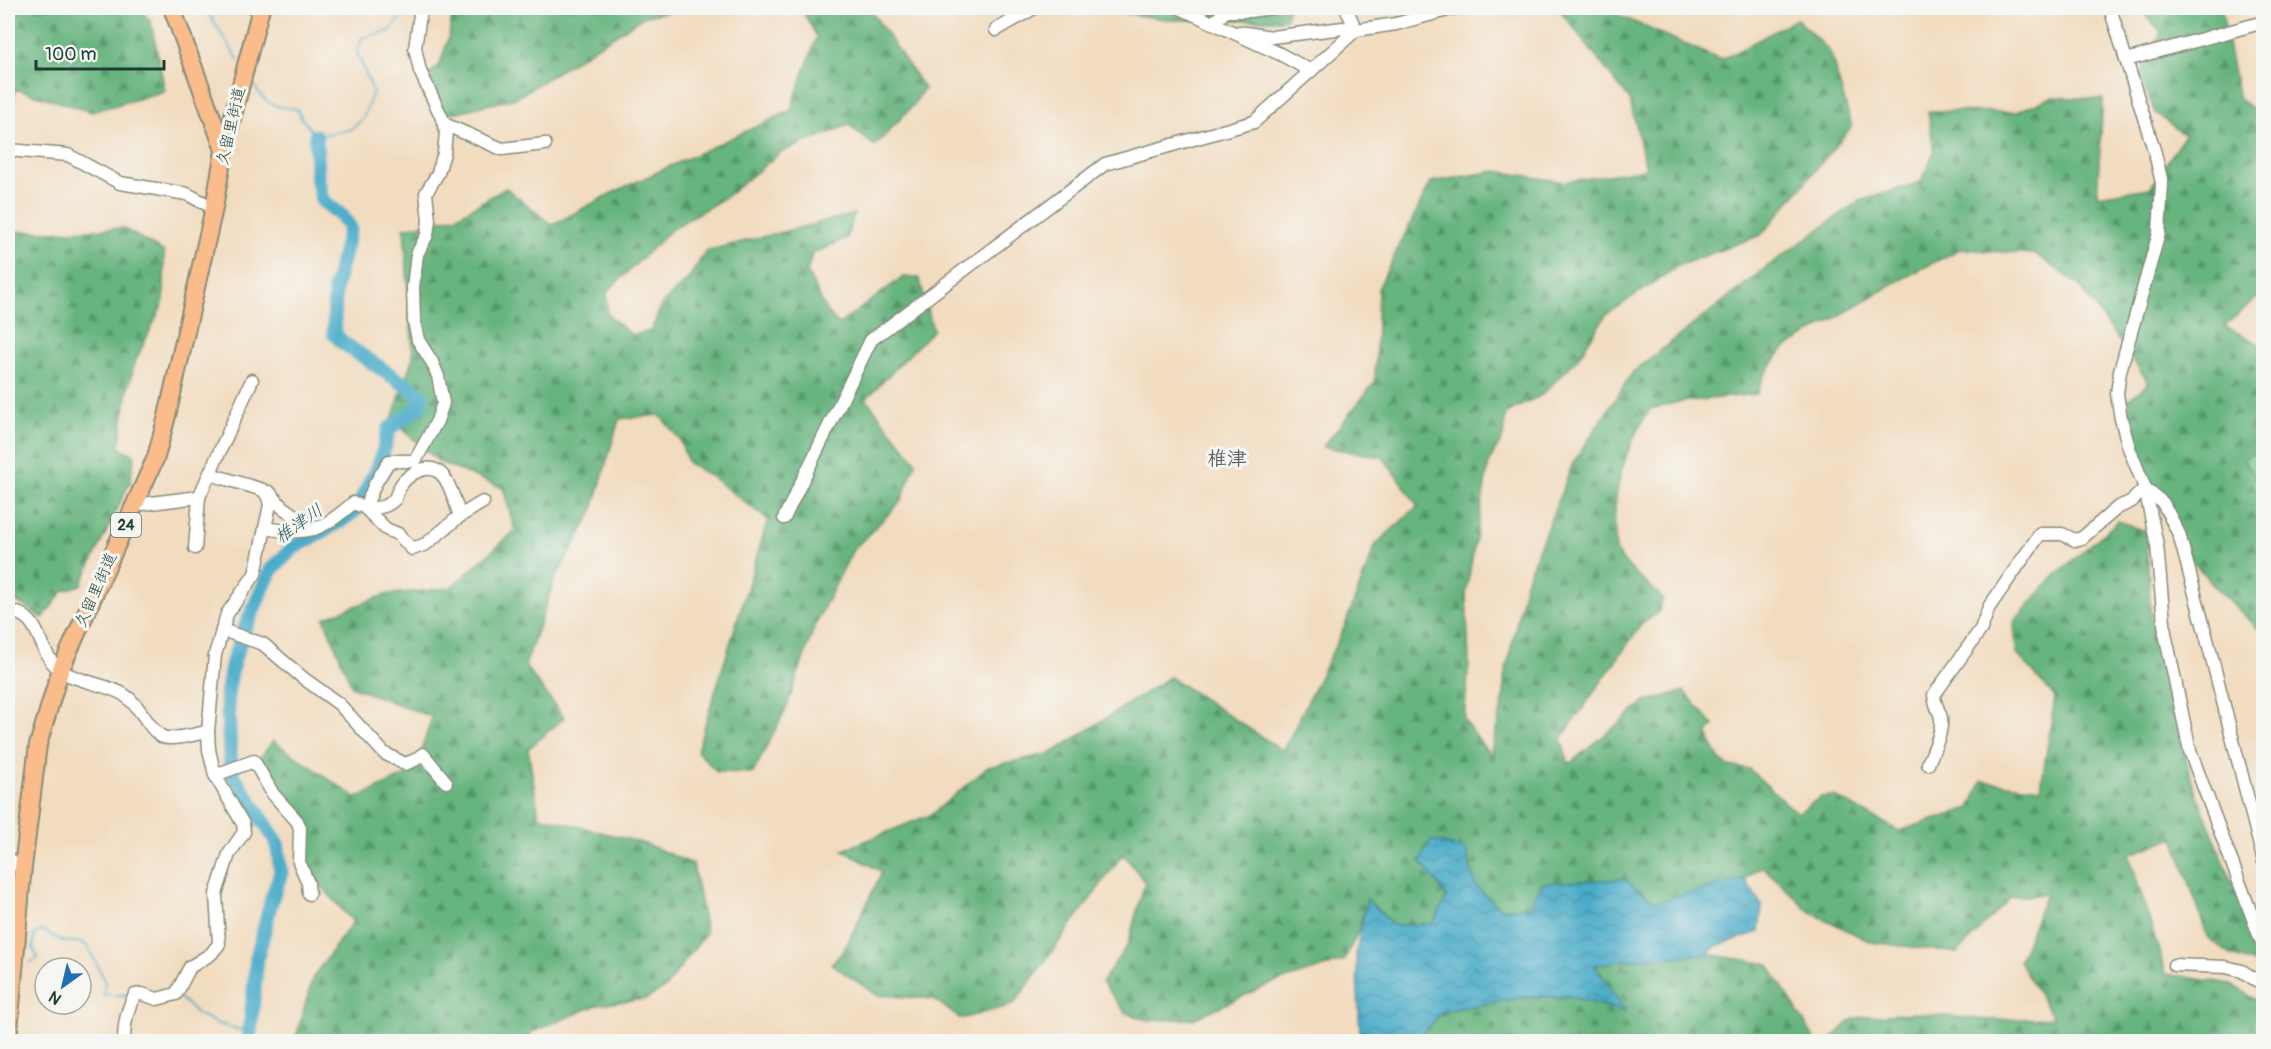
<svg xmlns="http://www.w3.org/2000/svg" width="2271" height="1049" font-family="Pangolin,'Klee One',sans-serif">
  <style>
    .forest { fill: url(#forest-firs); stroke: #427859; stroke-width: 1.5 }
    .park { fill: url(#park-crowns); stroke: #4e8864; stroke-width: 1.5 }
    .water { fill: url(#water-waves); stroke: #34747e; stroke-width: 1.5 }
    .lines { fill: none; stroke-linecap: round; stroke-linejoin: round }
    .stream { stroke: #4aacc9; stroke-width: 2 }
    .river { stroke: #4aacc9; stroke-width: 15 }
    .minor-casing { stroke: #888c7a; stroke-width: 15 }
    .major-casing { stroke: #888c7a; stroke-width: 20 }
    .minor { stroke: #fff; stroke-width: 12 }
    .major { stroke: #f9bc8a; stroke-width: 16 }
    .labels { text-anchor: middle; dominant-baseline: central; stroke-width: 6; stroke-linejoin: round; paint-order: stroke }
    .shield { fill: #f6f6f2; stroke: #60746d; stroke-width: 1.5 }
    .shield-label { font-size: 15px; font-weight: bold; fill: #1f3d34 }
    .street-label { font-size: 16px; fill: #1f3d34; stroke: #f6f6f2 }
    .water-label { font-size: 18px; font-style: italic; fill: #2c5e61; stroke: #f6f6f2 }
    .quarter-label { font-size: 20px; font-weight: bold; fill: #5b5f65; stroke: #f6f6f2 }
  </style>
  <defs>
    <pattern id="forest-firs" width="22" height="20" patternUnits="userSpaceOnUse" patternTransform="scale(1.5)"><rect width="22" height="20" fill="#66b47e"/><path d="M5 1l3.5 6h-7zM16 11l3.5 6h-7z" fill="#539468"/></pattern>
    <pattern id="park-crowns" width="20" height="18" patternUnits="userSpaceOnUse" patternTransform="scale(1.5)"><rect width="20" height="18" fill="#7ed294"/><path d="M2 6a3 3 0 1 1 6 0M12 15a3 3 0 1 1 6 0" fill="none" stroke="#67ac7a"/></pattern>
    <pattern id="water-waves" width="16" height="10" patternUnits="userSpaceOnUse" patternTransform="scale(1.5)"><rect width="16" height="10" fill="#4aacc9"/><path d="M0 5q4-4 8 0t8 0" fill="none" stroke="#3d8da4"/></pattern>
  </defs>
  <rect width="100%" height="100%" fill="#f6f6f2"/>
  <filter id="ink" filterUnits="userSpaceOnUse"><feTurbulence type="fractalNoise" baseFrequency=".0167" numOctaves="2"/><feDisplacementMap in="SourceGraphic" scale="12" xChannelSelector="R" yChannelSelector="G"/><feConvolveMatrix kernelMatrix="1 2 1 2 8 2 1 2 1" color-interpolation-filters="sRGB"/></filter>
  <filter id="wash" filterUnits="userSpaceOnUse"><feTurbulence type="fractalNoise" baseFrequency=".008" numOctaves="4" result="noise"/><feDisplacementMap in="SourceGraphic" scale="24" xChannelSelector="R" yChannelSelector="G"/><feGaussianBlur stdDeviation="1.35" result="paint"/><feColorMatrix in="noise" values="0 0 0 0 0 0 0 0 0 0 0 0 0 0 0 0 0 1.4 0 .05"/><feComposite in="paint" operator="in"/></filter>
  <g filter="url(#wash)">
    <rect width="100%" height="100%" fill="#f2dcbf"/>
    <g class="forest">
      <path d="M8,8H139L151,22L165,91L92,112L16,89L8,125Z"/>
      <path d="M453,8H690L645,16L516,98L449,114L423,98L426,78L440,64L449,36Z"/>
      <path d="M801,8H869L924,88L914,104L875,146L849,125L781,152L726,197L673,228L607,292V314L632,335L651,331L662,304L689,278L706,251L854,214L847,238L812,254L807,272L827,312L839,324L903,277L919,278L933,330L866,399L916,462L901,501L853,550L815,625L786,709L753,773L717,772L697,751L768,520L712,477L688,463L680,440L660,415L619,419L592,513L554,581L525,666L564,718L528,749L539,816L646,844L693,864L706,933L665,988L646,999L597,1005L532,1032L528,1041H295L313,977L353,922L318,882L304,852L305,828L272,789L259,759L273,741L357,798L415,771L432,717L352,687L324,618L384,595L450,588L515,531L503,488L439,462L392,419L413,357L404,228L458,216L506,188L552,225L612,193L790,111L817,37Z"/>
      <path d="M1116,8H1289L1285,20H1173L1122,13Z"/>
      <path d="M1558,8H1607L1609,11L1721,60L1797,19L1830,52L1852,126L1761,235L1680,265L1606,315L1577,359L1542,395L1506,413L1503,437L1489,462L1466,593L1469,663L1464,720L1490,755L1504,698V679L1526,581L1573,463L1633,372L1768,266L1859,201L1921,182L1934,152L1928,111L2016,112L2052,97L2103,99L2097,196L2150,188L2185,135L2155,113L2140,75L2161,32L2144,14L2142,8H2221L2239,99L2263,116V293L2224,326L2258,343L2263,350V633L2212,584L2172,535L2133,436L2128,400L2149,383L2080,286L2035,254L1960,249L1896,282L1782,350L1763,377L1757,394L1679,402L1650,409C1626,446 1611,491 1615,536C1615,542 1615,549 1618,554C1629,572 1649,583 1663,599L1659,612L1641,625L1561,739L1569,764L1645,702L1684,691L1714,725L1707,734L1719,759L1728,766L1749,769L1797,813L1821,797L1834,796L1899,831L1970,808L1982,781L2041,788L2055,697L2016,653L2014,622L2051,579L2118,521L2146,531L2151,618L2192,782L2263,960V966L2234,957L2208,938L2174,837L2129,855L2166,974L2231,984L2263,1005V1041H1829L1854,1018L1912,1013L1989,1020L2053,1018L2019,962L2046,894L2011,897L1957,953L1871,942L1810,912L1762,866L1745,879L1655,902L1624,879L1530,907L1501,909L1475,885L1466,849L1420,861L1447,896L1433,924L1393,925L1367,900L1358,932L1344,961L1270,984L1193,1019L1148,1020L1126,1013L1102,982L1128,944L1145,882L1123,854L1013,1005L960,1019L934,999L877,995L831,964L843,952L882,872L843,850L932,814L988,767L1052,753L1170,677L1283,751L1344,628L1376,544L1418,506L1383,457L1323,447L1375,382L1378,289L1431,182L1496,171L1564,182L1646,169L1630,100Z"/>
      <path d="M123,228L164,252V301L135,362L128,388L119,447L135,455L130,482L81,585L63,591L43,618L8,596V231L50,232Z"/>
      <path d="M1709,954L1768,964L1816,1041L1414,1042L1444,1011L1525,997H1570L1624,1011L1595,965L1626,960Z"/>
    </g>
    <path class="park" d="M2263,448V487L2243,459Z"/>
    <path class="water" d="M1431,840L1466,849L1475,885L1501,909L1530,907L1542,883L1624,879L1655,902L1745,879L1762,906L1759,932L1716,946L1709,954L1626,960L1595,965L1625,1011L1570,997H1525L1444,1011L1415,1041L1360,1033L1356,952L1367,899L1393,925L1433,924L1447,896L1420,861Z"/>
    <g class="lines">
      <g class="stream">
        <path d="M205,8L239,61"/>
        <path d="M250,79C264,103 269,107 297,109L302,119L316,136L352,129L363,118L373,92L357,52L362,38L390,31L408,8"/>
        <path d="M30,963L38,958L33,948L34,935L41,930L63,941L83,943L88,947L105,981L104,995H131"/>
        <path d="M180,998L198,1014L218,1024L249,1032"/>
      </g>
      <path class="river" d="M249,1042L257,958L272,898L281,873L277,842L231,772L227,694L233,662L244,630L271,570L293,548L339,522L357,509L381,460L389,429L419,407L422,396L343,343L334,333L335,288L350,228L342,216L322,200L317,176L316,136"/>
    </g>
  </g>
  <g filter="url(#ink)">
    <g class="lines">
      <g class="minor-casing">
        <g id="minor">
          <path d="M421,8L415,48L420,71L442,118L446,132L444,153L438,173L426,193L429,220L427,235L417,254L413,287L414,321L418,340L432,362L438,376L443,403L437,421L415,461H389L375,484L365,508L386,529L398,534L412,549L426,544L460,516L483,502"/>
          <path d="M1180,8L1280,54L1311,71"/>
          <path d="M1346,8L1356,30"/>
          <path d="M2110,8L2155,153L2162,183L2159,233L2120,371L2117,394L2121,419L2129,448L2145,488L2157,545L2165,633L2190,751L2264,948"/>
          <path d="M1214,22L1226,11H1250L1270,8"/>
          <path d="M996,30L1034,8"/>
          <path d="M1239,32L1272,37L1343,28L1356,30"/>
          <path d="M2126,60L2264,22"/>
          <path d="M444,124L502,149L545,144"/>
          <path d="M8,150L68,155L120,183L187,194L214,208"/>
          <path d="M269,492L282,507L314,529"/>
          <path d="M135,505L199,497"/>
          <path d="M784,518L871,340L1105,164L1254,122L1356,30L1396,24L1455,8"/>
          <path d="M265,528C307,536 322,531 353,503C367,509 384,511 395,499C400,484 404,478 418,471C447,459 452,496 460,516"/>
          <path d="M195,548L199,497L252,380"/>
          <path d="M8,611C43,614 36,651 59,669C73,681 106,684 123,694C141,705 149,731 163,737C171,741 198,733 208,732"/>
          <path d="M222,630L263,644L303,678L339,704L384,753L405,764L415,760L423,754L446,782"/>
          <path d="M1928,764C1933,751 1943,732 1941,718C1939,710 1934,703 1934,695L1981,629L1989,607L2040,534H2062L2075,540L2082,538L2117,508L2132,501L2145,488L2163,503L2179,534L2207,639L2264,862"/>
          <path d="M215,775L254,761L273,794L297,821L300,828L299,862L308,883L309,894"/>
          <path d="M8,858L23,870"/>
          <path d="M2174,965L2226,967L2242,971L2256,980L2264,979"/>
          <path d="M124,1042C124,1025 126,1010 135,995L142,994L157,999L176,994L190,967L211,954L219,944L216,894L229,854L244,832L243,824L215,775L209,750L208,732L215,655L227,614L255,574L270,505L268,497L263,490L210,474"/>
        </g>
      </g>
      <g class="major-casing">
        <g id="major">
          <path d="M172,8L224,150"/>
          <path d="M8,1042L22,876L38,745L60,671L156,457L167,416L214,208L224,150L261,8"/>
        </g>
      </g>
      <use href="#minor" class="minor"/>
      <use href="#major" class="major"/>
    </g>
  </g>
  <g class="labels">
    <rect class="shield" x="111" y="513" width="30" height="24" rx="4.5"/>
    <g class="shield-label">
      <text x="126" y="525">24</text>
    </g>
    <g class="street-label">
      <text transform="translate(231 126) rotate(-77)">久留里街道</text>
      <text transform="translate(96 590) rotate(-66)">久留里街道</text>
    </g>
    <g class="water-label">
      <text transform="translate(299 524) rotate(-35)">椎津川</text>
    </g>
    <g class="quarter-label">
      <text x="1227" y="458">椎津</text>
    </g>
  </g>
  <rect width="2271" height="1049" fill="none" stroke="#f6f6f2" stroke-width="30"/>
  <g transform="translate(63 986) rotate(214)"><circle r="28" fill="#f6f6f2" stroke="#a0aca6" stroke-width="1.5"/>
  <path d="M0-4.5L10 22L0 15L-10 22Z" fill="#1f6fb2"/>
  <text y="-9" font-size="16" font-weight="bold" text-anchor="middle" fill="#1f3d34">N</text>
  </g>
  <path d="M36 60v9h128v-9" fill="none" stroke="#1f3d34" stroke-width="3"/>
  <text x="45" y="60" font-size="18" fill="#1f3d34" stroke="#f6f6f2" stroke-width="4.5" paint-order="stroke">100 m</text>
</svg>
